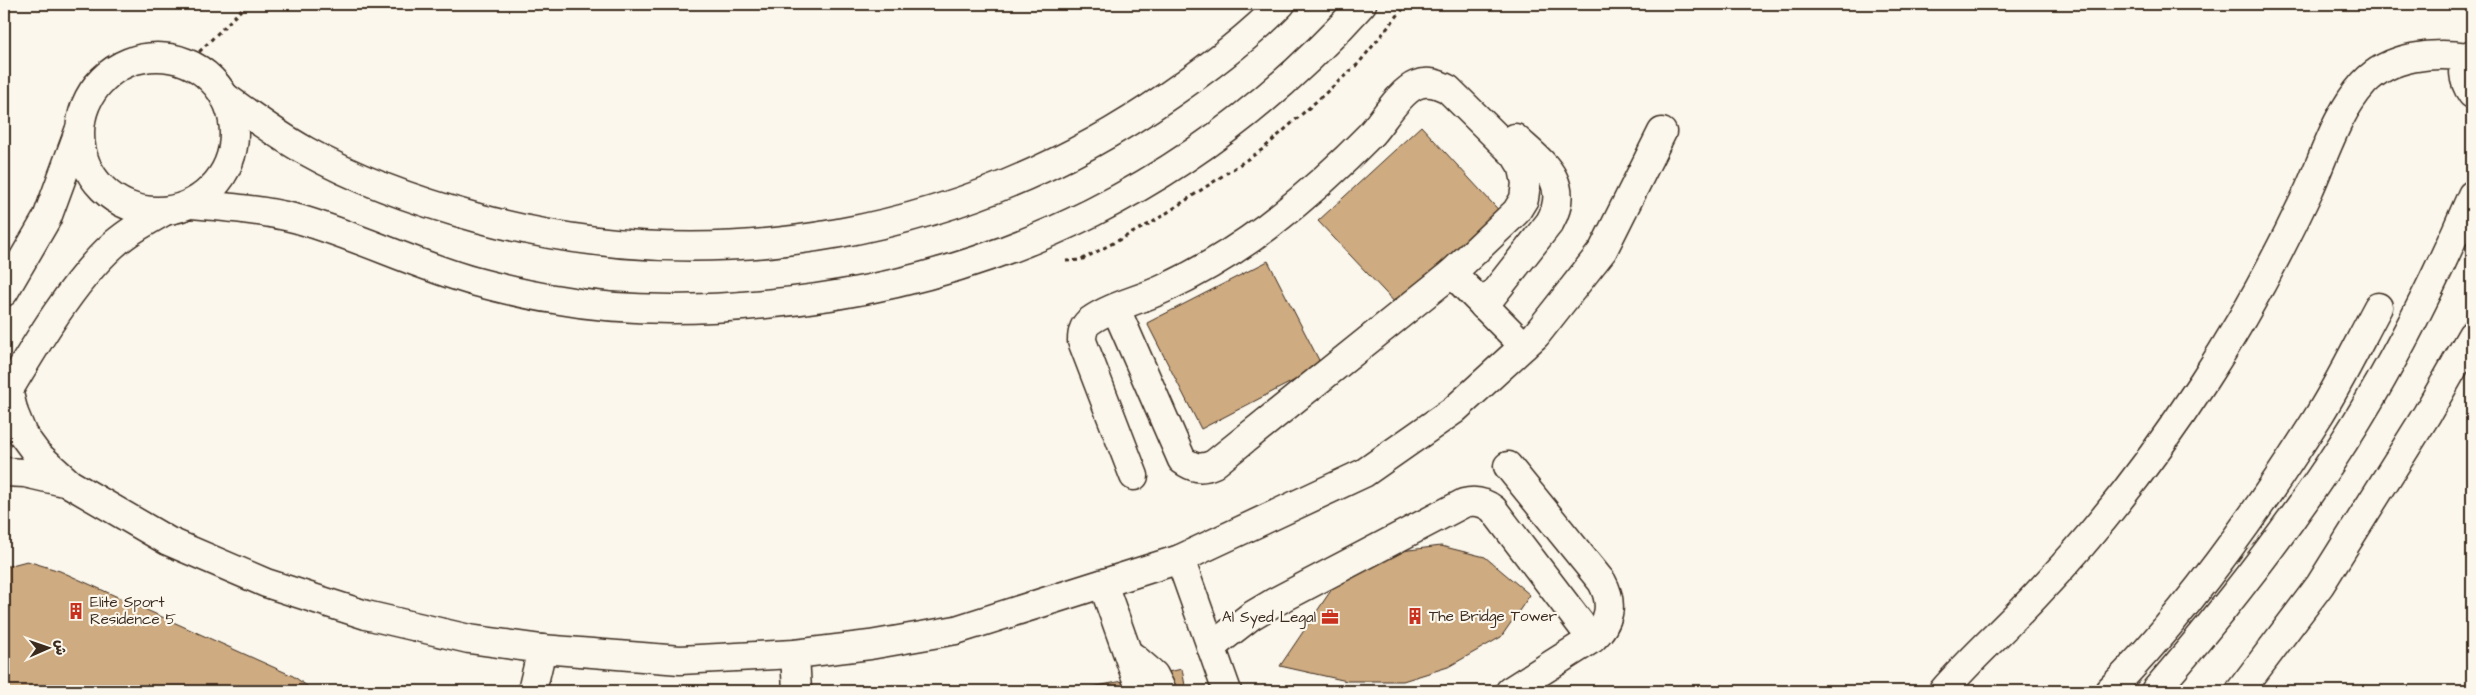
<svg xmlns="http://www.w3.org/2000/svg" width="2476" height="695" font-family="'Architects Daughter','Playpen Sans Arabic',sans-serif">
  <style>
    .building { fill: #ceab81; stroke: #3b2a1e }
    .lines { fill: none; stroke-linecap: round; stroke-linejoin: round }
    .minor-casing { stroke: #3b2a1e; stroke-width: 31 }
    .major-casing { stroke: #3b2a1e; stroke-width: 31 }
    .path { stroke: #3b2a1e; stroke-width: 3; stroke-dasharray: 4 4; stroke-linecap: butt }
    .minor { stroke: #fbf7ec; stroke-width: 28 }
    .major { stroke: #fbf7ec; stroke-width: 28 }
    .labels { text-anchor: middle; dominant-baseline: central; stroke-width: 4.5; stroke-linejoin: round; paint-order: stroke }
    .poi-label { font-size: 15px; fill: #3b2a1e; stroke: #fbf7ec; text-anchor: start }
  </style>
  <rect width="100%" height="100%" fill="#fbf7ec"/>
  <filter id="ink" filterUnits="userSpaceOnUse"><feTurbulence type="fractalNoise" baseFrequency=".02" numOctaves="2"/><feDisplacementMap in="SourceGraphic" scale="10" xChannelSelector="R" yChannelSelector="G"/><feConvolveMatrix kernelMatrix="1 2 1 2 8 2 1 2 1" color-interpolation-filters="sRGB"/></filter>
  <g filter="url(#ink)">
    <g class="building">
      <path d="M1421,126L1505,217L1400,308L1318,221Z"/>
      <path d="M1268,261L1322,366L1201,429L1147,323Z"/>
      <path d="M1441,546L1485,557L1530,595L1501,637L1448,667L1403,681H1347L1280,666L1338,580L1385,553Z"/>
      <path d="M27,561L60,571L293,676L314,691H4V567Z"/>
      <path d="M1182,669L1186,691H1071L1154,675Z"/>
    </g>
    <g class="lines">
      <g class="minor-casing">
        <g id="minor">
          <path d="M2472,54C2460,66 2463,81 2472,94"/>
          <circle cx="157" cy="134" r="77"/>
          <path d="M224,96C250,115 277,135 306,151C359,181 419,202 478,218C716,282 967,236 1169,95C1208,68 1248,38 1281,4"/>
          <path d="M190,204C226,207 263,210 298,219C358,236 413,264 473,281C499,288 527,295 554,299C624,312 695,311 765,304C1000,283 1205,180 1362,4"/>
          <path d="M1452,273L1524,346"/>
          <path d="M4,292L47,218L79,131"/>
          <path d="M1484,306L1550,222C1572,182 1542,163 1515,138"/>
          <path d="M1116,309L1182,460C1193,468 1201,470 1214,464L1452,273L1516,212L1524,199L1526,183L1523,168L1515,155L1448,89C1438,84 1428,80 1416,85C1399,92 1383,121 1370,135C1338,168 1304,198 1268,226C1236,250 1200,272 1163,289C1140,300 1111,306 1090,321C1083,326 1082,333 1082,341L1134,476"/>
          <path d="M8,390L14,413L23,435L37,454L70,484L168,541L266,583L366,615L469,639L542,649L680,660L795,654L870,645L956,630L1180,559L1364,473L1454,410L1536,335L1603,250L1662,132"/>
          <path d="M4,398C33,349 72,282 113,245C129,231 147,221 165,211"/>
          <path d="M1508,466L1602,582C1614,604 1610,623 1592,639L1510,691"/>
          <path d="M4,472L25,473L64,482"/>
          <path d="M1180,559L1227,691"/>
          <path d="M1103,584L1141,691"/>
          <path d="M1211,647L1251,616L1273,603L1464,503C1475,500 1484,502 1493,509L1592,639"/>
          <path d="M795,654L797,691"/>
          <path d="M1133,657L1154,675L1162,691"/>
          <path d="M532,691L542,649"/>
          <path d="M1943,691C1973,656 2008,626 2039,592C2100,528 2155,456 2203,382C2243,321 2278,256 2309,190C2325,154 2337,113 2364,83C2390,55 2434,52 2469,57"/>
          <path d="M2109,691C2186,613 2257,513 2316,420C2339,384 2358,344 2378,307"/>
        </g>
      </g>
      <g class="major-casing">
        <g id="major">
          <path d="M2155,691C2228,606 2298,517 2357,421C2401,349 2439,272 2472,195"/>
          <path d="M2240,691L2320,585L2427,414L2472,335"/>
        </g>
      </g>
      <g class="path">
        <path d="M188,63L247,4"/>
        <path d="M1066,261L1081,260L1153,222L1263,149L1358,64L1407,4"/>
      </g>
      <use href="#minor" class="minor"/>
      <use href="#major" class="major"/>
    </g>
  </g>
  <defs>
    <g id="building-bare" transform="scale(1.35)"><path d="M-4-6H4V6H1V3H-1V6H-4ZM-2.5-4.3h1.7v1.8h-1.7ZM.8-4.3h1.7v1.8H.8ZM-2.5-1h1.7V.8h-1.7ZM.8-1h1.7V.8H.8Z" fill="#c8321e" stroke="#fbf7ec" stroke-width="2.5" paint-order="stroke"/></g>
    <g id="office-bare" transform="scale(1.35)"><path d="M-6-3h4V-5.5h4V-3h4V5H-6ZM-1-4.5V-3h2v-1.5ZM-6 0V1H6V0Z" fill="#c8321e" stroke="#fbf7ec" stroke-width="2.5" paint-order="stroke"/></g>
  </defs>
  <g fill-rule="evenodd">
    <use href="#building-bare" x="76" y="611"/>
    <use href="#building-bare" x="1415" y="616"/>
    <use href="#office-bare" x="1330" y="617"/>
  </g>
  <g class="labels">
    <g class="poi-label">
      <text x="90" y="602">Elite Sport<tspan x="90" dy="17">Residence 5</tspan></text>
      <text x="1429" y="616">The Bridge Tower</text>
      <text x="1316" y="617" text-anchor="end">Al Syed Legal</text>
    </g>
  </g>
  <rect width="2476" height="695" fill="none" stroke="#fbf7ec" stroke-width="20"/>
  <rect x="10" y="10" width="2456" height="675" fill="none" stroke="#3b2a1e" stroke-width="2" filter="url(#ink)"/>
  <g transform="translate(48 648) rotate(88)" stroke="#fbf7ec" stroke-width="4" paint-order="stroke">
  <path d="M0-4L9 19L0 12L-9 19Z" fill="#3b2a1e"/>
  <text y="-8" font-size="14" font-weight="bold" text-anchor="middle" fill="#3b2a1e">ش</text>
  </g>
</svg>
